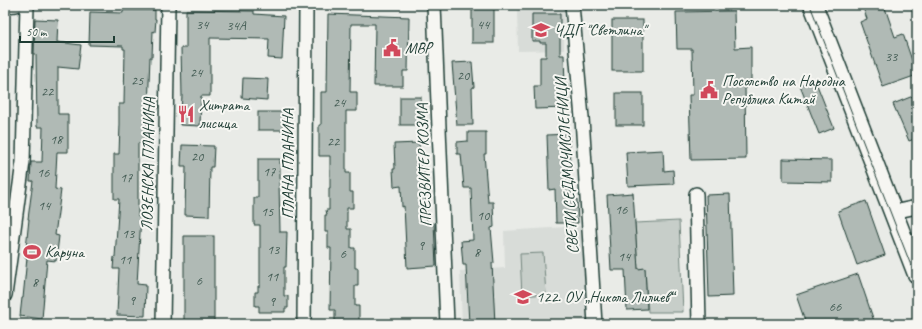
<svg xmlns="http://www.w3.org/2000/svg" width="922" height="329" font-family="Caveat,sans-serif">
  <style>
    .built { fill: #d8dcd8 }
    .green { fill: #c7cec9; stroke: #73867e }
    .building { fill: #b0bab5; stroke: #1f3d34 }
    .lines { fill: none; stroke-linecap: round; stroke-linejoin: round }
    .street-casing { stroke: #1f3d34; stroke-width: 16 }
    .secondary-casing { stroke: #1f3d34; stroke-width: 21 }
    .street { stroke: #f6f6f2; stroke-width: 13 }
    .secondary { stroke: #f6f6f2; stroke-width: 18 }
    .tram { stroke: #1f3d34; stroke-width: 1 }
    .labels { text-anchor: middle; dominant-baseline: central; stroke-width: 4; stroke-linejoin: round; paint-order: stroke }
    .number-label { font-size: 14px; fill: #435c54 }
    .poi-label { font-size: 16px; fill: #1f3d34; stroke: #f6f6f2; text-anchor: start }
    .street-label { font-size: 16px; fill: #1f3d34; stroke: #f6f6f2 }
  </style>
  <rect width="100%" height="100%" fill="#e9ebe7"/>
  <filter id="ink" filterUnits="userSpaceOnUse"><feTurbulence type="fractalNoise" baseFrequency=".025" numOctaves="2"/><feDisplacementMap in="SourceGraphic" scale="8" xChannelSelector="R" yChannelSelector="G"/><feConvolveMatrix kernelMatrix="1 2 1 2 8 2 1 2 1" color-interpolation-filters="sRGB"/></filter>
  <g filter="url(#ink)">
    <g class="built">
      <path d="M517,10H564V50L518,51Z"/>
      <path d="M582,226L588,324H462L460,271L505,268L504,231Z"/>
    </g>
    <g class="green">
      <path d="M679,221L683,312H648L645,269H638L635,223Z"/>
      <path d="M543,253L546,294L522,296L520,254Z"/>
    </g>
    <g class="building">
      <path d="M862,5H884L895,37L903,34L917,75L883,87L860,22L867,19Z"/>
      <rect x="472" y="6" width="22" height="37"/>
      <path d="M123,10H155V19H156L155,32L153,31L152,57H150L148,108H149L148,125H146V143H138V216H141L137,284L146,285L145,316L117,315L119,269H113L114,257H115L119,199H114V154H119L120,124L119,125V104H124L125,49H123V46L89,45L90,12L123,13Z"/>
      <path d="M186,10L254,11V14L284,16L282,59L268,58L269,39L210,38V96H201L200,126L180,125L182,96L181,48H186Z"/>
      <path d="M734,11L735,48L751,47V86L745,87L746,159L691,160L689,95H693L692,49H677L676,12Z"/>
      <path d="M328,14L409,17L408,71H403V86H374L375,24H351L350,92H357V111H346V173H350V192H353V208H347V229H351V248H355V268H358V286H355V306H359V324H335V310H330L331,248H328V232H325V215H327L326,210H329V188H330V156H319V125H321V92H327Z"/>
      <path d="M532,14H560V55H564L565,85H568V108L535,109L534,86H540V57H546V43H540V41H532Z"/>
      <path d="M35,19L58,20L57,42L81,45L78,69L58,67V114H68V152H57L55,189L61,190L55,235L59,236L56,261L47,260L42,319L20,316L22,298H23L27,258H25L29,219H28L33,181H30L31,162H42L43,127H37L36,54H34Z"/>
      <rect x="612" y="20" width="31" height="51"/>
      <path d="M472,62L474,87L472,88L473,125H457L452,63Z"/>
      <path d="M243,78L268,79L267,100L242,98Z"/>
      <path d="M815,80L834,128L819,134L800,86Z"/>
      <rect x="616" y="93" width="27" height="32"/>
      <path d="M913,96L917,105V138L909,141L893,104Z"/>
      <rect x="400" y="97" width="21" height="28"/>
      <rect x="258" y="112" width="25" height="18"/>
      <path d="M468,132H486V154H484L488,202H493L494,227L491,228L494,263H492L495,324H469L466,265H463L461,241L473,240L471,188H464L461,154H457V142L468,141Z"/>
      <path d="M569,134L571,199H577L578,223H556L555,189L549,190L547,135Z"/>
      <path d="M419,143L420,168L424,167L427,224L434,223L436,266L407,268L404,206L402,207L401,186L394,187L393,169H395L394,144Z"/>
      <path d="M182,145L214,146L213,167H210L209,216L185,215L186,166H181Z"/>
      <path d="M663,150L664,171L673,170L674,184L628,186L626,152Z"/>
      <path d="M258,159H280V182H279L280,232H287L286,267H284V296H288V308H285V312H259V306H255V292H258V286H260V225H254V198H258Z"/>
      <path d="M783,159L832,160V182L783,181Z"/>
      <path d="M633,193L638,269L645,268L647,309L627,310L625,270H611L607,195Z"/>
      <path d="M730,194L733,296L709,297L706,195Z"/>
      <path d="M866,201L885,255L857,265L838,211Z"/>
      <rect x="184" y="236" width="30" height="88"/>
      <path d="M858,274L875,324H806L796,295Z"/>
    </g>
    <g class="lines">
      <g class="street-casing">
        <g id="street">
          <path d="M434,5L447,324"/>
          <path d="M572,5L582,118L595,324"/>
          <path d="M5,6L16,5"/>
          <path d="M696,194L699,324"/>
          <path d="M893,212L917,207"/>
          <path d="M5,295L23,162L27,5"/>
          <path d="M163,324L168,5"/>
          <path d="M304,324L306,5"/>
        </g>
      </g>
      <g class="secondary-casing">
        <path id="secondary" d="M813,5L917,274"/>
      </g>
      <use href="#street" class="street"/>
      <use href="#secondary" class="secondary"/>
      <path class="tram" d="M810,5L917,281"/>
    </g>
  </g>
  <defs>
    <g id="school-bare" transform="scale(1.38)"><path d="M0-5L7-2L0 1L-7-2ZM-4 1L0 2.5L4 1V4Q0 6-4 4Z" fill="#d1495b" stroke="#f6f6f2" stroke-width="2.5" paint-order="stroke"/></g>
    <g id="civic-bare" transform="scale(1.38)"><path d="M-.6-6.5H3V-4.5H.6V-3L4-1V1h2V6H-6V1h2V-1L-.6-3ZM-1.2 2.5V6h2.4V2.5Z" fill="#d1495b" stroke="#f6f6f2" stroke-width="2.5" paint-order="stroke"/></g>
    <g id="restaurant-bare" transform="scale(1.38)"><path d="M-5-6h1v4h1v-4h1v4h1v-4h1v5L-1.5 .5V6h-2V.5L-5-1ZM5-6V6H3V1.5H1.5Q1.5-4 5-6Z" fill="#d1495b" stroke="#f6f6f2" stroke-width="2.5" paint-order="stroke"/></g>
    <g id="stadium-bare" transform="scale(1.38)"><path d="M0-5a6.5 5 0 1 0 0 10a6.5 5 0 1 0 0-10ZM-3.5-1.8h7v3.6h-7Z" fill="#d1495b" stroke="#f6f6f2" stroke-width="2.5" paint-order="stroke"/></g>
  </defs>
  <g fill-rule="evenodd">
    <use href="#school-bare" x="541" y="30"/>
    <use href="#civic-bare" x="392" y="48"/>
    <use href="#civic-bare" x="709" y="90"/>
    <use href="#restaurant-bare" x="186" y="114"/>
    <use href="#stadium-bare" x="32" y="252"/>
    <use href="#school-bare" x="523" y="297"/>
  </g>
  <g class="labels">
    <g class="number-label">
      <text x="202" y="24">34</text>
      <text x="483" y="24">44</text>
      <text x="236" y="25">34А</text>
      <text x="891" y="56">33</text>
      <text x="196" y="72">24</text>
      <text x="463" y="75">20</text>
      <text x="137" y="80">25</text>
      <text x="47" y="91">22</text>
      <text x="339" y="102">24</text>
      <text x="56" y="139">18</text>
      <text x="333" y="141">22</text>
      <text x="197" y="156">20</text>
      <text x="269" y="171">17</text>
      <text x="43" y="172">16</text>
      <text x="126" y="177">17</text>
      <text x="44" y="205">14</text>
      <text x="621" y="209">16</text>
      <text x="267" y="211">15</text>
      <text x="483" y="215">10</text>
      <text x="128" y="233">13</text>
      <text x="421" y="245">9</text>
      <text x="273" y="249">13</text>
      <text x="477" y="252">8</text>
      <text x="343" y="253">6</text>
      <text x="624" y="256">14</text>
      <text x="125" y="259">11</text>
      <text x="272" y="276">11</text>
      <text x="199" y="280">6</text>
      <text x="35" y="282">8</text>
      <text x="132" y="300">9</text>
      <text x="272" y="301">9</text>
      <text x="835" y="306">66</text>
    </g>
    <g class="poi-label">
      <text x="554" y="30">ЧДГ "Светлина"</text>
      <text x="405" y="48">МВР</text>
      <text x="722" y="81">Посолство на Народна<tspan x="722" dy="18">Република Китай</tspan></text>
      <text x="199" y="105">Хитрата<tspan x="199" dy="18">лисица</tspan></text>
      <text x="45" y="252">Каруна</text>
      <text x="536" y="297">122. ОУ „Никола Лилиев“</text>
    </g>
    <g class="street-label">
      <text transform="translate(148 164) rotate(-89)">ЛОЗЕНСКА ПЛАНИНА</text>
      <text transform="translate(288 164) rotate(-90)">ПЛАНА ПЛАНИНА</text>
      <text transform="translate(424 165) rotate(-92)">ПРЕЗВИТЕР КОЗМА</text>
      <text transform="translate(567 166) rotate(-94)">СВЕТИ СЕДМОЧИСЛЕНИЦИ</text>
    </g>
  </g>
  <rect width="922" height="329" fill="none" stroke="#f6f6f2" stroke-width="20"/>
  <rect x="10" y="10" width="902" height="309" fill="none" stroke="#1f3d34" stroke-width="1.5" filter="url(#ink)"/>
  <path d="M20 36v6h94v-6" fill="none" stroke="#1f3d34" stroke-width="2"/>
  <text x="26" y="36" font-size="12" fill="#1f3d34" stroke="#f6f6f2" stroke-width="3" paint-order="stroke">50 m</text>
</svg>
